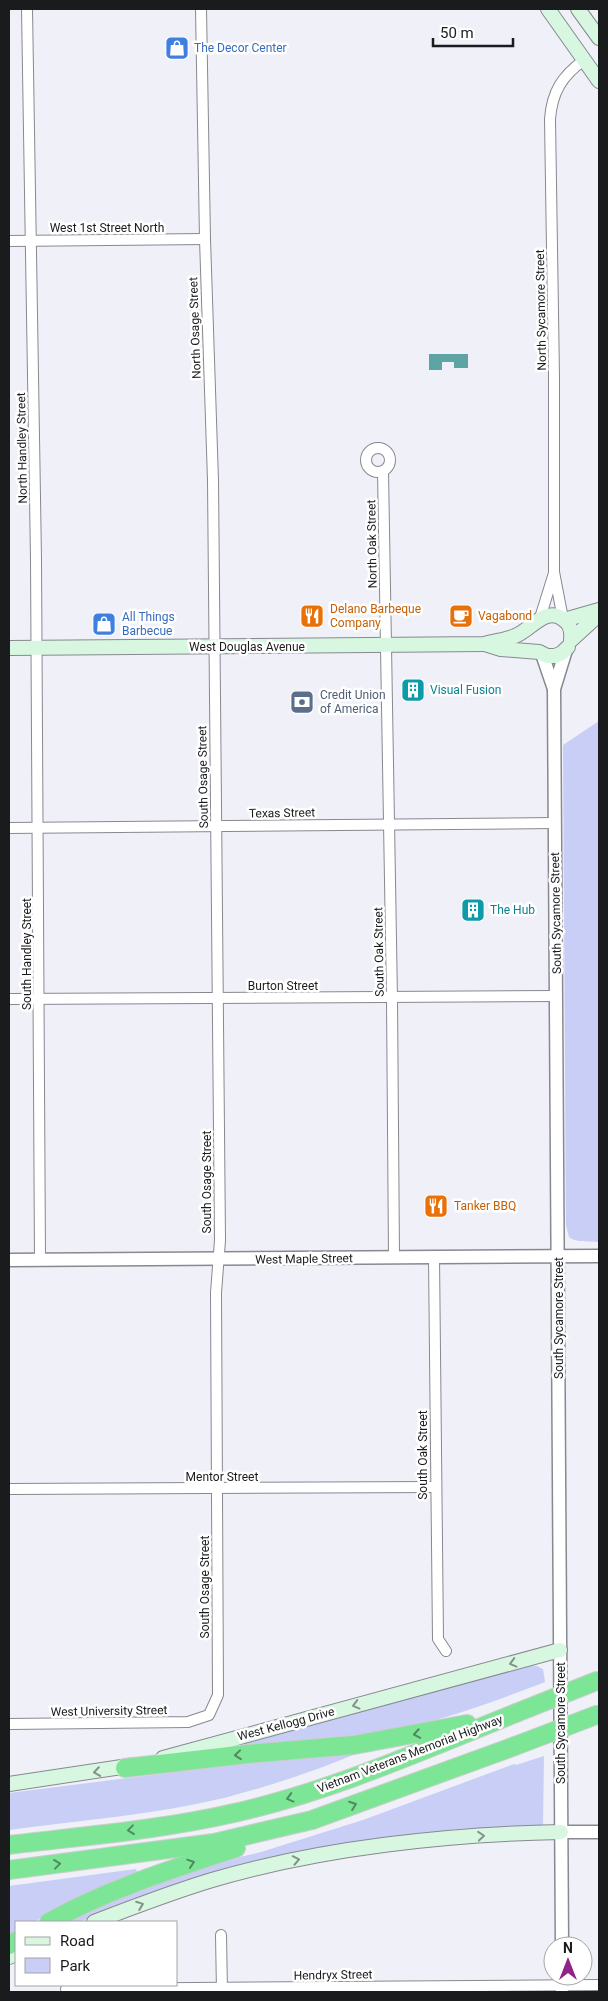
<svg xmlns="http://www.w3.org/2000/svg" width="608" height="2001" font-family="Roboto,sans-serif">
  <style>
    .green { fill: #c8cef6 }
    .water { fill: #5fa4a5 }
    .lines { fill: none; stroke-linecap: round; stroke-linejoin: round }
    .minor-casing { stroke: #888990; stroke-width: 12 }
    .tertiary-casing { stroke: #888990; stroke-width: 15 }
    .secondary-casing { stroke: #888990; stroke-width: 16 }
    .motorway-casing { stroke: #cdcdcd; stroke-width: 20 }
    .minor { stroke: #fff; stroke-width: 10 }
    .tertiary { stroke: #fff; stroke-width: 12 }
    .secondary { stroke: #d8f7e0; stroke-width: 14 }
    .motorway { stroke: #7de596; stroke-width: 18 }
    .motorway-bridge-casing { stroke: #cdcdcd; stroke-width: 20; stroke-linecap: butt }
    .motorway-bridge { stroke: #7de596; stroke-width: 18 }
    .oneway { stroke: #829488 }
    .oneway2 { stroke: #508a60 }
    .labels { text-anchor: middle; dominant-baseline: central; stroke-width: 5; stroke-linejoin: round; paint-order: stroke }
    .shop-label { font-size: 12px; fill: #366cbe; stroke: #fff; text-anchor: start }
    .street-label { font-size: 12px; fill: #1a1b1d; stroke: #fff }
    .food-label { font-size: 12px; fill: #c56008; stroke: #fff; text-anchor: start }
    .culture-label { font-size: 12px; fill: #0d838f; stroke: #fff; text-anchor: start }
    .service-label { font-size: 12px; fill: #4e5e75; stroke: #fff; text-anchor: start }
  </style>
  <rect width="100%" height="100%" fill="#eff0f8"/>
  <g class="green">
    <path d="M599,721V1242C589,1241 577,1243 569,1237L566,1225L563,745Z"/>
    <path d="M529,1665L537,1666L543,1669L545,1682C500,1699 454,1717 407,1727C346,1740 283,1743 220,1749Z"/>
    <path d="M357,1749L358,1753C315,1771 270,1786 224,1798C154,1815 80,1820 9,1830V1793Z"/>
    <path d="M544,1756L543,1825L540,1826L456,1829L422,1835L113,1909L79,1922H64L106,1901L202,1866L261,1852L363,1820L514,1764L516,1765Z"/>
    <path d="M136,1869L137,1872L33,1922H16V1931L9,1935V1886Z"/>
  </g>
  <path class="water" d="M429,354H468V368H454V362H442V370H429Z"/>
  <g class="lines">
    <g class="minor-casing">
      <g id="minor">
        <path d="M27,9L36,559L40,1260"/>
        <path d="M9,241L205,239"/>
        <circle cx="378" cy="460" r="12"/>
        <path d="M383,471L392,998L394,1257"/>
        <path d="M540,618L554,573"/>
        <path d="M563,619L554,572V377L550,119C552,92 562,76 584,60"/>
        <path d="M9,828L555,823"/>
        <path d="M9,999L557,996"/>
        <path d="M434,1257L438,1639L446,1651"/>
        <path d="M9,1489L436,1487"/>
        <path d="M9,1724L188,1722L209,1715L218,1695L216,1293L220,1240L213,480L205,239L201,9"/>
        <path d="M221,1935L222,1992"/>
        <path d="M66,1989L599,1985"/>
      </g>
    </g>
    <g class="tertiary-casing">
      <g id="tertiary">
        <path d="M542,654L554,689"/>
        <path d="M9,1260L599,1256"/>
        <path d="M561,1832H599"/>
        <path d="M562,1946L554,689L566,650"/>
        <path d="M562,1976V1992"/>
      </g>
    </g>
    <g class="secondary-casing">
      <g id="secondary">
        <path d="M548,9L599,81"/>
        <path d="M578,9L599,38"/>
        <path d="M564,620L599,610"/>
        <path d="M571,640L593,620L599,612"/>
        <path d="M485,644L501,649L539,652L547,656H555L562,653L568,647"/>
        <path d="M9,648L485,644C494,641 506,640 515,636C531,630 545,606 563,619C571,624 572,632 571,640"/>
        <path d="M163,1758L560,1650"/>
        <path d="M9,1784L135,1765"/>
        <path d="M94,1922C133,1907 172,1892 212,1880C320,1848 449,1834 561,1832"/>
        <path d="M9,1957L16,1954"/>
      </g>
    </g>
    <g class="motorway-casing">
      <g id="motorway">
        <path d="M125,1768L247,1754L354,1745L467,1724"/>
        <path d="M9,1845C84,1836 160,1830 234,1813C332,1791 423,1750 516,1713"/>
        <path d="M9,1870L214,1843L312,1820L515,1746"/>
        <path d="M49,1922C108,1889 173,1869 236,1848"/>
        <path d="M9,1945L16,1941"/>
      </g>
    </g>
    <use href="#minor" class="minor"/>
    <use href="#tertiary" class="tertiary"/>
    <use href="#secondary" class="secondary"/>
    <use href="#motorway" class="motorway"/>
    <g class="motorway-bridge-casing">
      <g id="motorway-bridge">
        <path d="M516,1713L599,1680"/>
        <path d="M515,1746L599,1714"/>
      </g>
    </g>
    <use href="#motorway-bridge" class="motorway-bridge"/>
  </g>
  <defs><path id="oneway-chevron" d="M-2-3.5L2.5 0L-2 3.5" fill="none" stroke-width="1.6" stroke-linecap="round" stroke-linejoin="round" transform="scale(1.25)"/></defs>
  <g class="oneway">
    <use href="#oneway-chevron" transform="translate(513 1663) rotate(165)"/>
    <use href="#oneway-chevron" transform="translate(356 1705) rotate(165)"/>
    <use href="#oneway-chevron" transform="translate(97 1772) rotate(172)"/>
    <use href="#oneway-chevron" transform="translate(481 1836) rotate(-5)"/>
    <use href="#oneway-chevron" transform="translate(296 1860) rotate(-11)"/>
    <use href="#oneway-chevron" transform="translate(140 1905) rotate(-21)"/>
  </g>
  <g class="oneway2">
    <use href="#oneway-chevron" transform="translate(417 1734) rotate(170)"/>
    <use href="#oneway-chevron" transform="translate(238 1755) rotate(174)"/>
    <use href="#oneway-chevron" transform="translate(290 1798) rotate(165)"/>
    <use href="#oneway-chevron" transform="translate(353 1805) rotate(-20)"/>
    <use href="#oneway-chevron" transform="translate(131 1830) rotate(173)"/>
    <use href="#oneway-chevron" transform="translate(191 1863) rotate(-18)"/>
    <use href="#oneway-chevron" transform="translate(57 1864) rotate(-7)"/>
  </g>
  <defs>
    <g id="shop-square" transform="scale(1.25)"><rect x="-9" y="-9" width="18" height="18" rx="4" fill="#3f7fe0" stroke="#fff"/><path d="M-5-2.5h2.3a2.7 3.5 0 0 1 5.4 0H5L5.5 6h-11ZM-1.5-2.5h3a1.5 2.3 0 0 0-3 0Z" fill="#fff"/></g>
    <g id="restaurant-square" transform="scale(1.25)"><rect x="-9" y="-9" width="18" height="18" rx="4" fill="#e8710a" stroke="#fff"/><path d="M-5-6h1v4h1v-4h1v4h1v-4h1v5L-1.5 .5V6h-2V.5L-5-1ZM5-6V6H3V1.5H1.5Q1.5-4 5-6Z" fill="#fff"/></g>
    <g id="cafe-square" transform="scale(1.25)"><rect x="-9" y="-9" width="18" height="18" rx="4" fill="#e8710a" stroke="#fff"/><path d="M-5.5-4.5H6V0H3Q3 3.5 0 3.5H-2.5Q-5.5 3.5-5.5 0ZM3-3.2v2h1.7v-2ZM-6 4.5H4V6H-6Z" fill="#fff"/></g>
    <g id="building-square" transform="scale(1.25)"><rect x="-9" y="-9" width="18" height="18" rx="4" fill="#0f9aa8" stroke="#fff"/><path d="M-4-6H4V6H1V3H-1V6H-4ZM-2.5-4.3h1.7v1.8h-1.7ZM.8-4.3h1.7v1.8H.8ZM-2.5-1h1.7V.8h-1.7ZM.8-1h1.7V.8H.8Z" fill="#fff"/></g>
    <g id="bank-square" transform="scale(1.25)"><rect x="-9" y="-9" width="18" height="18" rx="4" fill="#5c6f8a" stroke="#fff"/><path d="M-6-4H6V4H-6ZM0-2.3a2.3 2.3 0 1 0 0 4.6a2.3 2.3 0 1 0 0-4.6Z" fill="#fff"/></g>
  </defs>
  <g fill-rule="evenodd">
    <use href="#shop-square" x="177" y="48"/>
    <use href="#restaurant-square" x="312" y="616"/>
    <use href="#cafe-square" x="461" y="616"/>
    <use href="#shop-square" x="104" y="624"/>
    <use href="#building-square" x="413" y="690"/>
    <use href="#bank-square" x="302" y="702"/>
    <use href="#building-square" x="473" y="910"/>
    <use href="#restaurant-square" x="436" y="1206"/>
  </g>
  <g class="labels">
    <g class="shop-label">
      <text x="194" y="48">The Decor Center</text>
      <text x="122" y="617">All Things<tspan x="122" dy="14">Barbecue</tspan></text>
    </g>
    <g class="street-label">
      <text x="107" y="228">West 1st Street North</text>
      <text transform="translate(541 310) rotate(-91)">North Sycamore Street</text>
      <text transform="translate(195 328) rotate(-92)">North Osage Street</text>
      <text transform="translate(22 448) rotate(-91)">North Handley Street</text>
      <text transform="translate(372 544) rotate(-91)">North Oak Street</text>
      <text x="247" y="647">West Douglas Avenue</text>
      <text transform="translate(203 777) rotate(-91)">South Osage Street</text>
      <text transform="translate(282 813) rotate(-1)">Texas Street</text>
      <text transform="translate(556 913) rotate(-91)">South Sycamore Street</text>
      <text transform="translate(379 952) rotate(-91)">South Oak Street</text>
      <text transform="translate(27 954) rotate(-90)">South Handley Street</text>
      <text x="283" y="986">Burton Street</text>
      <text transform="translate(207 1182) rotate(-90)">South Osage Street</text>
      <text transform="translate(304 1259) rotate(-1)">West Maple Street</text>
      <text transform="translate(559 1318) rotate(-90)">South Sycamore Street</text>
      <text transform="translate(423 1455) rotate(-90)">South Oak Street</text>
      <text x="222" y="1477">Mentor Street</text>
      <text transform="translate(205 1587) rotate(-90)">South Osage Street</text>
      <text transform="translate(109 1711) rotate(-1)">West University Street</text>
      <text transform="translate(561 1723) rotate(-90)">South Sycamore Street</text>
      <text transform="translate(286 1724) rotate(-15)">West Kellogg Drive</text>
      <text transform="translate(410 1754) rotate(-21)">Vietnam Veterans Memorial Highway</text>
      <text transform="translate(333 1975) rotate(-1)">Hendryx Street</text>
    </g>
    <g class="food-label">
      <text x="330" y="609">Delano Barbeque<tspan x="330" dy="14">Company</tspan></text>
      <text x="478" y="616">Vagabond</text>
      <text x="454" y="1206">Tanker BBQ</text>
    </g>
    <g class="culture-label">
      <text x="430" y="690">Visual Fusion</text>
      <text x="490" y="910">The Hub</text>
    </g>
    <g class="service-label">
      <text x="320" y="695">Credit Union<tspan x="320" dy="14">of America</tspan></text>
    </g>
  </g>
  <rect width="608" height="2001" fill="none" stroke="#1a1b1d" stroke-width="20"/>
  <rect x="15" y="1921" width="162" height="65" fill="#ffffff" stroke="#a3a4a5"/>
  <rect x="25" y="1937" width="25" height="8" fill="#d8f7e0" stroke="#a3a4a5"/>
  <text x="60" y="1946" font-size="15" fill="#1a1b1d">Road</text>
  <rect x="25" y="1958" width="25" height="15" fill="#c8cef6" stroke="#a3a4a5"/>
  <text x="60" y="1971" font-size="15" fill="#1a1b1d">Park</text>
  <g transform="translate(568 1961)"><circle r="24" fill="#ffffff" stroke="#a3a4a5"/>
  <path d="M0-4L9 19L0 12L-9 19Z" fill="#8f2488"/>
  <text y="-8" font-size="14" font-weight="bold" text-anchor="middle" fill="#1a1b1d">N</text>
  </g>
  <path d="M433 38v8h80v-8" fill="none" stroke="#1a1b1d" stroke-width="2.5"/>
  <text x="440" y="38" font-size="15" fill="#1a1b1d" stroke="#ffffff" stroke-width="4" paint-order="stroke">50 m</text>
</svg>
